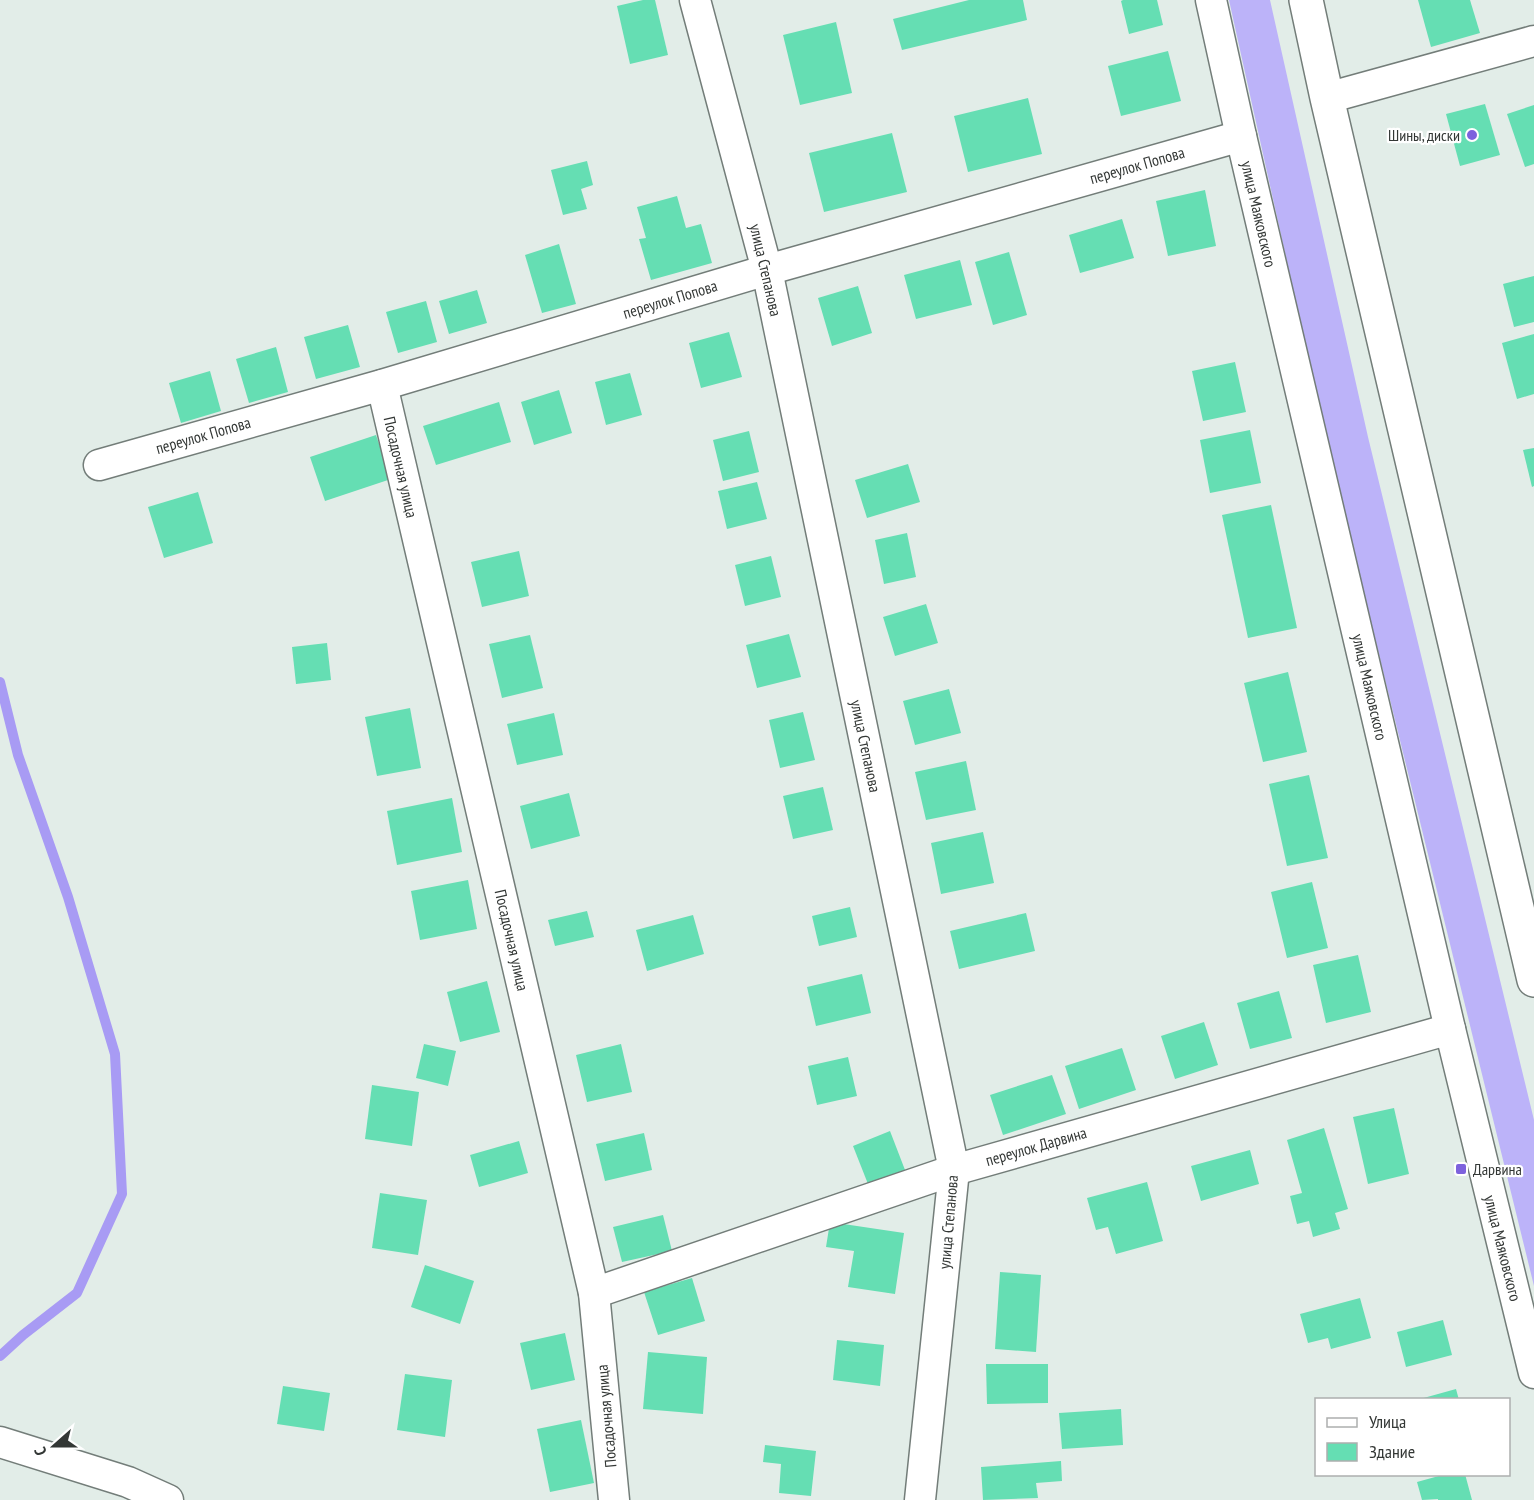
<svg xmlns="http://www.w3.org/2000/svg" width="1534" height="1500" font-family="'PT Sans Narrow',sans-serif">
  <style>
    .grass { fill: #bcb3f9 }
    .lines { fill: none; stroke-linecap: round; stroke-linejoin: round }
    .stream { stroke: #a89bf4; stroke-width: 10 }
    .building { fill: #65deb3 }
    .street-casing { stroke: #737d79; stroke-width: 33 }
    .primary-casing { stroke: #737d79; stroke-width: 36 }
    .street { stroke: #fff; stroke-width: 30 }
    .primary { stroke: #fff; stroke-width: 33 }
    .poi-dot { fill: #7d62dd; stroke: #fff; stroke-width: 2 }
    .labels { text-anchor: middle; dominant-baseline: central; stroke-width: 4.5; stroke-linejoin: round; paint-order: stroke }
    .poi-label { font-size: 16px; fill: #333735; stroke: #fff; text-anchor: end }
    .street-label { font-size: 16px; fill: #333735; stroke: #fff }
  </style>
  <rect width="100%" height="100%" fill="#e2ede8"/>
  <path class="grass" d="M1229,0H1270L1368,437L1534,1120V1286L1327,443Z"/>
  <g class="lines">
    <path class="stream" d="M0,682L18,755L68,897L115,1054L122,1194L77,1293L23,1335L0,1356"/>
  </g>
  <g class="building">
    <path d="M643,0H655L668,55L630,64L617,6Z"/>
    <path d="M969,0H1023L1027,20L902,50L893,19Z"/>
    <path d="M1123,0H1157L1163,25L1129,34L1121,1Z"/>
    <path d="M1418,0H1470L1480,33L1431,47Z"/>
    <path d="M836,22L852,93L800,105L783,35Z"/>
    <path d="M1168,51L1181,101L1121,116L1108,66Z"/>
    <path d="M1028,98L1042,154L968,172L954,116Z"/>
    <path d="M1485,104L1500,155L1460,166L1446,114Z"/>
    <path d="M1534,105V164L1525,167L1507,114Z"/>
    <path d="M892,133L907,192L824,212L809,153Z"/>
    <path d="M587,161L593,185L581,189L587,209L563,215L551,170Z"/>
    <path d="M1205,190L1216,246L1168,256L1156,201Z"/>
    <path d="M677,196L686,228L701,224L712,263L651,280L639,239L646,238L637,207Z"/>
    <path d="M1122,219L1134,258L1080,273L1069,235Z"/>
    <path d="M559,244L576,304L542,313L525,255Z"/>
    <path d="M1009,252L1027,315L993,325L975,262Z"/>
    <path d="M960,260L972,305L916,319L904,275Z"/>
    <path d="M1534,276V322L1514,327L1503,284Z"/>
    <path d="M858,286L872,333L832,346L818,298Z"/>
    <path d="M477,290L487,323L449,334L439,301Z"/>
    <path d="M426,301L437,342L398,353L386,312Z"/>
    <path d="M348,325L360,367L316,379L304,337Z"/>
    <path d="M729,332L742,377L701,388L689,343Z"/>
    <path d="M1534,334V394L1517,399L1502,343Z"/>
    <path d="M276,347L288,392L249,403L236,359Z"/>
    <path d="M1235,362L1246,412L1203,421L1192,371Z"/>
    <path d="M210,371L221,411L181,423L169,383Z"/>
    <path d="M630,373L642,415L606,425L595,382Z"/>
    <path d="M559,390L572,433L534,445L521,402Z"/>
    <path d="M499,402L511,442L436,465L423,426Z"/>
    <path d="M1250,430L1261,483L1210,493L1200,440Z"/>
    <path d="M749,431L759,472L723,481L713,440Z"/>
    <path d="M376,435L391,479L325,501L310,457Z"/>
    <path d="M1534,448V486L1532,487L1523,450Z"/>
    <path d="M908,464L920,502L867,518L855,480Z"/>
    <path d="M757,482L767,519L727,529L718,491Z"/>
    <path d="M198,492L213,543L164,558L148,507Z"/>
    <path d="M1271,505L1297,628L1248,638L1222,515Z"/>
    <path d="M907,533L916,577L884,584L875,540Z"/>
    <path d="M519,551L529,596L482,607L471,562Z"/>
    <path d="M771,556L781,597L745,606L735,565Z"/>
    <path d="M926,604L938,643L895,656L883,617Z"/>
    <path d="M789,634L801,677L757,688L746,645Z"/>
    <path d="M530,635L543,688L502,698L489,644Z"/>
    <path d="M327,643L331,680L296,684L292,647Z"/>
    <path d="M1288,672L1307,752L1263,762L1244,683Z"/>
    <path d="M949,689L961,733L915,745L903,701Z"/>
    <path d="M410,708L421,768L377,776L365,717Z"/>
    <path d="M803,712L815,760L780,768L769,720Z"/>
    <path d="M554,713L563,755L517,765L507,724Z"/>
    <path d="M966,761L976,810L926,820L915,772Z"/>
    <path d="M1309,775L1328,858L1287,866L1269,784Z"/>
    <path d="M823,787L833,830L793,839L783,796Z"/>
    <path d="M569,793L580,836L531,849L520,806Z"/>
    <path d="M452,798L462,852L397,865L387,811Z"/>
    <path d="M983,832L994,883L941,894L931,843Z"/>
    <path d="M468,880L477,929L420,940L411,891Z"/>
    <path d="M1312,882L1328,948L1287,958L1271,892Z"/>
    <path d="M850,907L857,937L819,946L812,916Z"/>
    <path d="M587,911L594,937L555,946L548,920Z"/>
    <path d="M1026,913L1035,951L959,969L950,931Z"/>
    <path d="M693,915L704,954L647,971L636,930Z"/>
    <path d="M1358,955L1371,1012L1326,1023L1313,965Z"/>
    <path d="M862,974L871,1013L816,1026L807,987Z"/>
    <path d="M487,981L500,1032L460,1042L447,992Z"/>
    <path d="M1279,991L1292,1038L1250,1049L1237,1003Z"/>
    <path d="M1204,1022L1218,1065L1175,1079L1161,1036Z"/>
    <path d="M424,1044L456,1051L448,1086L416,1078Z"/>
    <path d="M621,1044L632,1092L587,1102L576,1055Z"/>
    <path d="M1122,1048L1136,1090L1079,1109L1065,1066Z"/>
    <path d="M848,1057L857,1096L817,1105L808,1066Z"/>
    <path d="M1052,1075L1066,1114L1003,1135L990,1095Z"/>
    <path d="M372,1085L419,1092L412,1146L365,1139Z"/>
    <path d="M1394,1108L1409,1174L1368,1184L1353,1117Z"/>
    <path d="M1324,1128L1348,1209L1335,1213L1340,1229L1313,1237L1309,1221L1297,1224L1290,1196L1302,1193L1287,1140Z"/>
    <path d="M890,1131L905,1170L868,1184L853,1146Z"/>
    <path d="M644,1133L652,1170L605,1181L596,1144Z"/>
    <path d="M519,1141L528,1173L479,1187L470,1155Z"/>
    <path d="M1250,1150L1259,1184L1201,1201L1191,1166Z"/>
    <path d="M1147,1182L1163,1241L1116,1254L1108,1227L1096,1230L1087,1198Z"/>
    <path d="M380,1193L427,1200L418,1255L372,1248Z"/>
    <path d="M663,1215L672,1251L622,1262L613,1227Z"/>
    <path d="M830,1222L904,1233L895,1294L848,1287L854,1251L826,1247Z"/>
    <path d="M425,1265L474,1281L460,1324L411,1307Z"/>
    <path d="M1000,1272L1041,1275L1036,1352L995,1349Z"/>
    <path d="M692,1278L705,1321L658,1335L644,1292Z"/>
    <path d="M1360,1298L1371,1338L1331,1349L1328,1338L1308,1343L1300,1314Z"/>
    <path d="M1443,1320L1452,1355L1406,1367L1397,1332Z"/>
    <path d="M565,1333L575,1380L531,1390L520,1343Z"/>
    <path d="M837,1340L884,1345L880,1386L833,1380Z"/>
    <path d="M648,1352L707,1357L703,1414L643,1409Z"/>
    <path d="M986,1364H1048V1403L987,1404Z"/>
    <path d="M405,1374L452,1380L445,1437L397,1430Z"/>
    <path d="M283,1386L330,1393L324,1431L277,1424Z"/>
    <path d="M1456,1389L1459,1400H1420V1399Z"/>
    <path d="M1121,1409L1123,1445L1062,1449L1059,1413Z"/>
    <path d="M581,1420L594,1483L550,1492L537,1429Z"/>
    <path d="M765,1445L816,1451L811,1496L779,1493L781,1464L763,1462Z"/>
    <path d="M1061,1461L1062,1481L1036,1483L1038,1498L983,1500L981,1467Z"/>
    <path d="M1446,1474H1465L1472,1500H1438V1499L1422,1500L1417,1482Z"/>
  </g>
  <g class="lines">
    <g class="street-casing">
      <g id="street">
        <path d="M695,0L767,270L954,1170L920,1500"/>
        <path d="M1211,0L1241,136L1450,1029L1534,1373"/>
        <path d="M1327,98L1534,41"/>
        <path d="M382,385L594,1293L614,1500"/>
        <path d="M99,465L382,385L767,270L1241,136"/>
        <path d="M594,1293L954,1170L1450,1029"/>
        <path d="M0,1442L128,1482L168,1500"/>
      </g>
    </g>
    <g class="primary-casing">
      <path id="primary" d="M1306,0L1327,98L1534,980"/>
    </g>
    <use href="#street" class="street"/>
    <use href="#primary" class="primary"/>
  </g>
  <g class="poi-dot">
    <circle cx="1472" cy="135" r="6"/>
    <rect x="1455" y="1163" width="12" height="12" rx="3"/>
  </g>
  <g class="labels">
    <g class="poi-label">
      <text x="1460" y="135">Шины, диски</text>
      <text x="1473" y="1169" text-anchor="start">Дарвина</text>
    </g>
    <g class="street-label">
      <text transform="translate(1137 165) rotate(-16)">переулок Попова</text>
      <text transform="translate(1259 214) rotate(77)">улица Маяковского</text>
      <text transform="translate(766 270) rotate(77)">улица Степанова</text>
      <text transform="translate(670 299) rotate(-17)">переулок Попова</text>
      <text transform="translate(203 435) rotate(-16)">переулок Попова</text>
      <text transform="translate(401 467) rotate(77)">Посадочная улица</text>
      <text transform="translate(1370 687) rotate(77)">улица Маяковского</text>
      <text transform="translate(866 746) rotate(78)">улица Степанова</text>
      <text transform="translate(512 940) rotate(77)">Посадочная улица</text>
      <text transform="translate(1036 1146) rotate(-16)">переулок Дарвина</text>
      <text transform="translate(948 1222) rotate(-85)">улица Степанова</text>
      <text transform="translate(1503 1248) rotate(76)">улица Маяковского</text>
      <text transform="translate(606 1416) rotate(-95)">Посадочная улица</text>
    </g>
  </g>
  <rect x="1315" y="1398" width="195" height="78" fill="#ffffff" stroke="#adafae" stroke-width="1.5"/>
  <rect x="1327" y="1418" width="30" height="9" fill="#ffffff" stroke="#adafae" stroke-width="1.5"/>
  <text x="1369" y="1428" font-size="18" fill="#333735">Улица</text>
  <rect x="1327" y="1443" width="30" height="18" fill="#65deb3" stroke="#adafae" stroke-width="1.5"/>
  <text x="1369" y="1458" font-size="18" fill="#333735">Здание</text>
  <g transform="translate(54 1446) rotate(249)" stroke="#ffffff" stroke-width="4.5" paint-order="stroke">
  <path d="M0-4.5L10 22L0 15L-10 22Z" fill="#333735"/>
  <text y="-9" font-size="16" font-weight="bold" text-anchor="middle" fill="#333735">С</text>
  </g>
</svg>
